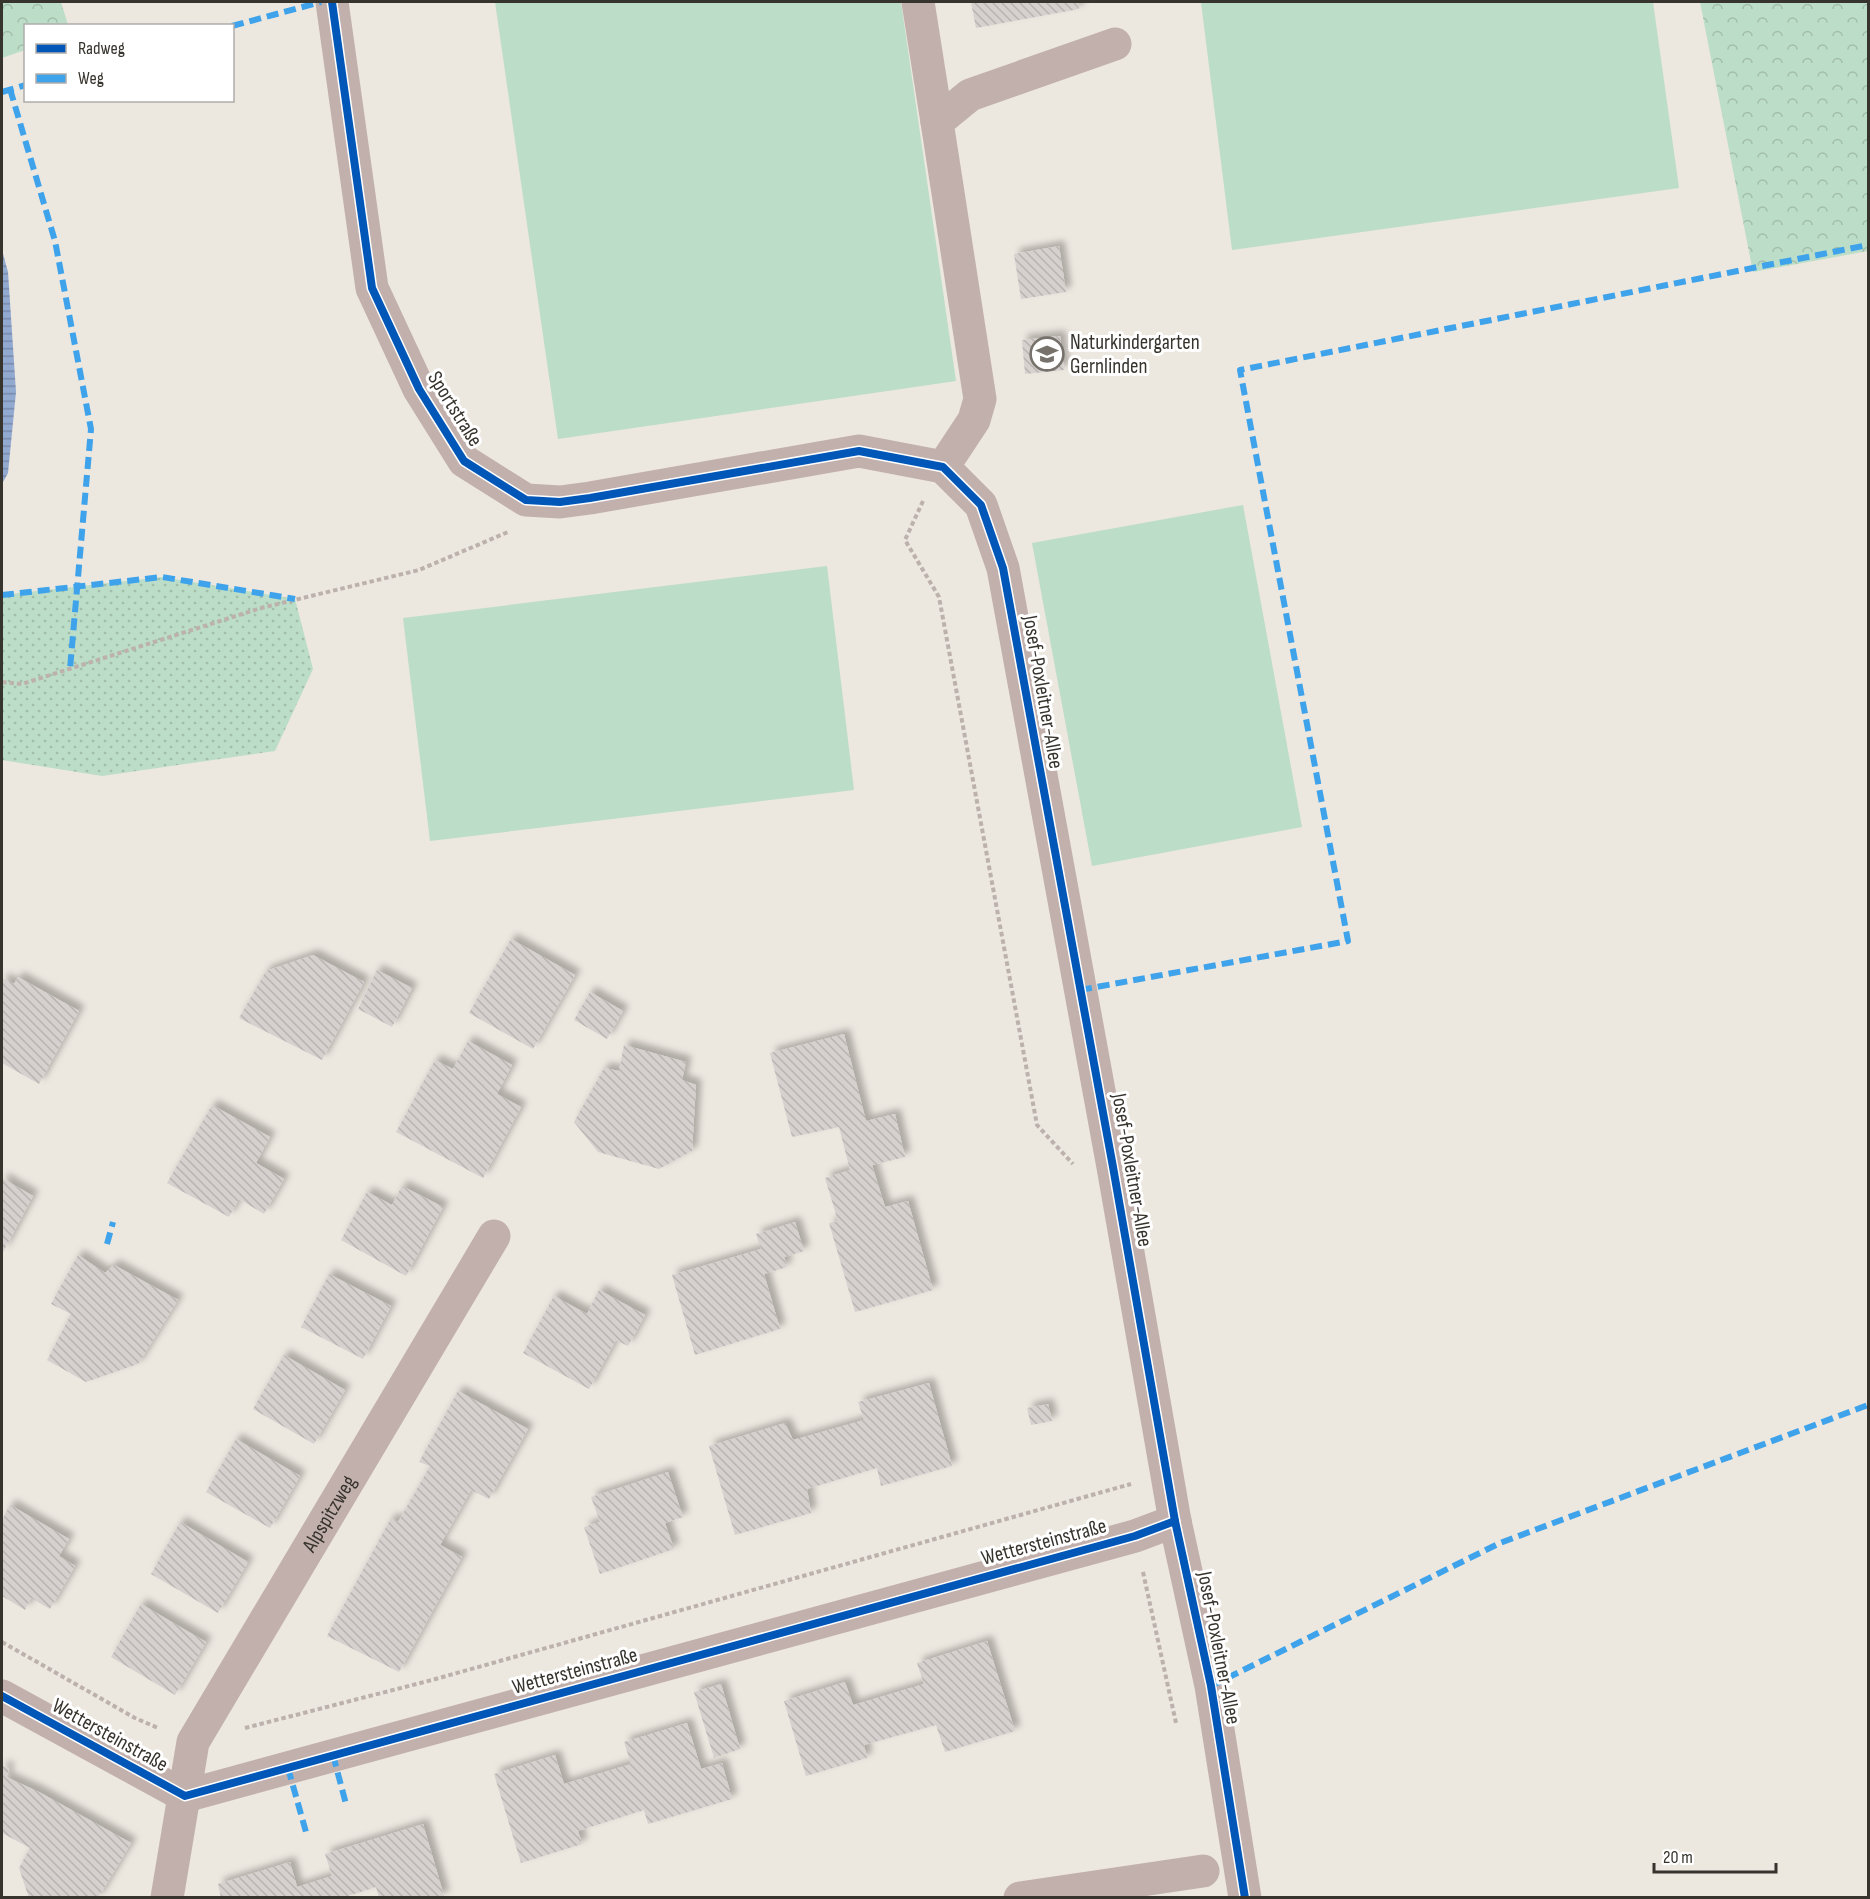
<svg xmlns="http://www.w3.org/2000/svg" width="1870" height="1899" font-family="'Sofia Sans Condensed',sans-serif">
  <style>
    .forest { fill: url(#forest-crowns) }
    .park { fill: url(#park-dots) }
    .pitch { fill: #bcddc7 }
    .water { fill: url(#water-rules) }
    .building { fill: url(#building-back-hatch); filter: url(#shadow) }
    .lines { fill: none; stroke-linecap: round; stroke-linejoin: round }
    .path { stroke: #bcb1ad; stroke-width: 4; stroke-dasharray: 4.5 3; stroke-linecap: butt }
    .minor { stroke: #c2b0ac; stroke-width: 33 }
    .quiet { stroke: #3fa3eb; stroke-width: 6; stroke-dasharray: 12 6; stroke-linecap: butt }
    .cycleway-casing { stroke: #fff; stroke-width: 11 }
    .cycleway { stroke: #0057b8; stroke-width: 8 }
    .labels { text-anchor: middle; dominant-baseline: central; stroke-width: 6; stroke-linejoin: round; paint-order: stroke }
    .poi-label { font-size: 21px; fill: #37332d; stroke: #fff; text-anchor: start }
    .street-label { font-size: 21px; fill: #37332d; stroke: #fff }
  </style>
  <defs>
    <pattern id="forest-crowns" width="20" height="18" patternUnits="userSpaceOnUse" patternTransform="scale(1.5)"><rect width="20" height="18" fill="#bcddc7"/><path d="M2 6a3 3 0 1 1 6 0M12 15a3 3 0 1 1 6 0" fill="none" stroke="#a2beab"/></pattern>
    <pattern id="park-dots" width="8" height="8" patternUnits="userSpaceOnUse" patternTransform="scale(1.5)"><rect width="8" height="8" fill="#bcddc7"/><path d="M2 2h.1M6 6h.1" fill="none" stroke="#a2beab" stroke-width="1.8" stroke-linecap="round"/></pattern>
    <pattern id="water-rules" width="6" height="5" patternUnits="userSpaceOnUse" patternTransform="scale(1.5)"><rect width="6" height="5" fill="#92a9d0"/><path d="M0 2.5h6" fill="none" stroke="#788aa9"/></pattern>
    <pattern id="building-back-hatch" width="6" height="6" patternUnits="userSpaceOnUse" patternTransform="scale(1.5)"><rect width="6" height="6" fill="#d6d1cf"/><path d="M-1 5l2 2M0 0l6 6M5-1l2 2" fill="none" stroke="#b8b4b2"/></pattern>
    <filter id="shadow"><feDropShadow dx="5.5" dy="-5.5" stdDeviation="3" flood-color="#0004"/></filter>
  </defs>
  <rect width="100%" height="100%" fill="#ece7df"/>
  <g class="forest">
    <path d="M2,2H61L68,25L26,26L25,50L2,58Z"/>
    <path d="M1700,2H1868V251L1753,272Z"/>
  </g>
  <path class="park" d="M162,577L295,599L313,669L275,751L102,776L2,760V595Z"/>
  <g class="pitch">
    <path d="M495,2H901L956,381L558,439Z"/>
    <path d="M1201,2H1653L1679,188L1232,250Z"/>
    <path d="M1243,505L1302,827L1092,866L1032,543Z"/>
    <path d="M827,566L854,790L430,841L403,618Z"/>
  </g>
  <path class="water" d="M2,250L8,272L16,392L8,473L2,484Z"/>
  <g class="building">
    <path d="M971,2H1078L1079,9L976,28Z"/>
    <path d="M1059,246L1066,292L1021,299L1014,254Z"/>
    <path d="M1060,336L1064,370L1025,374L1022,340Z"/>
    <path d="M511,939L575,975L533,1049L469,1013Z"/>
    <path d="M313,955L364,982L322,1060L239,1018L266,971Z"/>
    <path d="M377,970L412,988L392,1027L358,1009Z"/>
    <path d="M18,977L79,1011L39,1084L2,1063V978L14,984Z"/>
    <path d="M590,992L623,1011L607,1039L574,1020Z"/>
    <path d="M844,1034L866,1121L895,1114L905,1157L872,1165L885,1207L908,1201L933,1290L855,1312L829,1223L838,1221L825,1178L850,1170L839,1127L792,1137L770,1053Z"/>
    <path d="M468,1041L512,1065L497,1094L521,1107L483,1178L396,1132L435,1060L453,1069Z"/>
    <path d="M624,1045L686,1062L682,1080L696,1085L692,1151L659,1169L598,1152L574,1122L604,1068L619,1071Z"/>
    <path d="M212,1105L270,1137L256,1163L284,1179L264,1214L239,1199L229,1217L167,1183Z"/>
    <path d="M2,1178L33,1196L2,1254Z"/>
    <path d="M402,1186L443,1207L406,1276L341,1240L367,1192L392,1205Z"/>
    <path d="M795,1222L804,1251L784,1257L787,1267L764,1274L780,1329L695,1355L672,1275L761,1249L756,1234Z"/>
    <path d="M78,1255L105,1273L114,1265L178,1300L138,1364L86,1382L47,1360L71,1314L51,1304Z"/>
    <path d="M329,1274L391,1306L363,1359L301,1327Z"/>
    <path d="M599,1290L645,1315L628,1346L616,1340L589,1389L523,1353L554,1296L587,1314Z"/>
    <path d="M284,1355L345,1390L314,1444L253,1409Z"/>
    <path d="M929,1383L952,1466L881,1486L877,1468L807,1489L811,1513L735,1535L709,1446L785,1423L793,1440L864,1420L858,1402Z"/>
    <path d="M458,1391L528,1429L489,1499L471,1490L440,1545L462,1557L399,1672L327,1636L391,1518L398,1522L430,1466L419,1462Z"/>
    <path d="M1048,1404L1052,1421L1031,1425L1027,1408Z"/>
    <path d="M236,1439L300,1476L270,1528L206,1492Z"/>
    <path d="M668,1472L683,1517L665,1523L674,1549L600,1574L584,1527L600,1522L591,1497Z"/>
    <path d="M10,1505L69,1539L59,1556L75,1566L50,1609L31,1598L25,1610L2,1596V1520Z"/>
    <path d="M180,1522L248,1562L218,1613L151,1574Z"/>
    <path d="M141,1604L206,1642L175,1695L111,1657Z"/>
    <path d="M987,1641L1015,1731L945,1752L936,1725L864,1745L867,1758L806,1776L784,1701L845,1682L853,1705L924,1684L917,1663Z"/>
    <path d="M721,1684L740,1749L714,1758L694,1692Z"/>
    <path d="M687,1723L701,1769L722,1763L732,1799L648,1824L644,1810L578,1831L582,1844L521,1863L494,1774L555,1755L564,1784L631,1764L624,1742Z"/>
    <path d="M2,1765L9,1769L6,1777L39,1792L131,1843L98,1898H29L19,1868L30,1848L2,1833Z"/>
    <path d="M423,1824L444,1896L439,1898H379L376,1887L342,1898H221L218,1884L290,1862L297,1887L332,1876L325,1854Z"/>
  </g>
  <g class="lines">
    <g class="path">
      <path d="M923,501L905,540L939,597L1037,1125L1073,1164"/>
      <path d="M2,682L22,684L261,608L419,570L508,532"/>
      <path d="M1143,1572L1176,1723"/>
      <path d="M2,1642L135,1718L158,1728"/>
      <path d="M245,1728L432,1680L1131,1484"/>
    </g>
    <g class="minor">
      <path d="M332,2L372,288L419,389L464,461L526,500L560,502L590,498L859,451L943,467"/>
      <path d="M918,2L937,122"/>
      <path d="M943,467L981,505L1003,568L1113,1167L1175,1521L1211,1686L1245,1898"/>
      <path d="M943,467L974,420L980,399L937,122L970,95L1115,44"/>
      <path d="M2,1696L185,1796L1135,1536L1175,1521"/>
      <path id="s1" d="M167,1898L193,1742L494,1236"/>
      <path d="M1020,1898L1203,1871"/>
    </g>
    <g class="quiet">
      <path d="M232,26L321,2"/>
      <path d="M10,89L55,241L91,429L70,669"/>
      <path d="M2,92L26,85"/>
      <path d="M2,595L162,577L295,599"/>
      <path d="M1080,990L1348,941L1240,370L1868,245"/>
      <path d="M107,1244L113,1222"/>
      <path d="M1211,1686L1500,1543L1868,1405"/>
      <path d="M333,1755L346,1804"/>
      <path d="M288,1768L306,1832"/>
    </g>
    <g class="cycleway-casing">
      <g id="cycleway">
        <path d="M332,2L372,288L419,389L464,461L526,500L560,502L590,498L859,451L943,467L981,505L1003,568L1113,1167L1175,1521L1211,1686L1245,1898"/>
        <path d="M2,1696L185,1796L1135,1536L1175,1521"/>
      </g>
    </g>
    <use href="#cycleway" class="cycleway"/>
  </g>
  <defs>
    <g id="school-ring" transform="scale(1.725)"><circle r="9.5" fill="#fff" stroke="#76726b" stroke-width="1.5"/><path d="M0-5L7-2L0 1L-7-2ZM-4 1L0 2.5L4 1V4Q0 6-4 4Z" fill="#76726b"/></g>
  </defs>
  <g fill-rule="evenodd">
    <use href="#school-ring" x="1047" y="354"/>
  </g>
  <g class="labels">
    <g class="poi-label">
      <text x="1070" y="342">Naturkindergarten<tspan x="1070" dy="24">Gernlinden</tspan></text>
    </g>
    <g class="street-label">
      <text transform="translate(455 409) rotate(58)">Sportstraße</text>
      <text transform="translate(1043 692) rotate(80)">Josef-Poxleitner-Allee</text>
      <text transform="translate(1132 1170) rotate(80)">Josef-Poxleitner-Allee</text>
      <text stroke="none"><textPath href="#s1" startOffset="424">Alpspitzweg</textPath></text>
      <text transform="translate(1044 1542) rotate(-15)">Wettersteinstraße</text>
      <text transform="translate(1219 1648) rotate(79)">Josef-Poxleitner-Allee</text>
      <text transform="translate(575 1671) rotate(-15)">Wettersteinstraße</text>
      <text transform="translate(110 1735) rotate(29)">Wettersteinstraße</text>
    </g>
  </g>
  <rect width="1870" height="1899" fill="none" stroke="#37332d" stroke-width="6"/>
  <rect x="24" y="24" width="210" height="78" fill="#ffffff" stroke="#afadab" stroke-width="1.5"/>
  <rect x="36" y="44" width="30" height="9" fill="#0057b8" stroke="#afadab" stroke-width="1.5"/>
  <text x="78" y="54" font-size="18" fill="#37332d">Radweg</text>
  <rect x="36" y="74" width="30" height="9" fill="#3fa3eb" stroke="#afadab" stroke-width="1.5"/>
  <text x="78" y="84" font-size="18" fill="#37332d">Weg</text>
  <path d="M1654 1863v9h122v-9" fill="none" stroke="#37332d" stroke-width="3"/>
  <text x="1663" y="1863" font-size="18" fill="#37332d" stroke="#ffffff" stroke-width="4.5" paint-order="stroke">20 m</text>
</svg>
